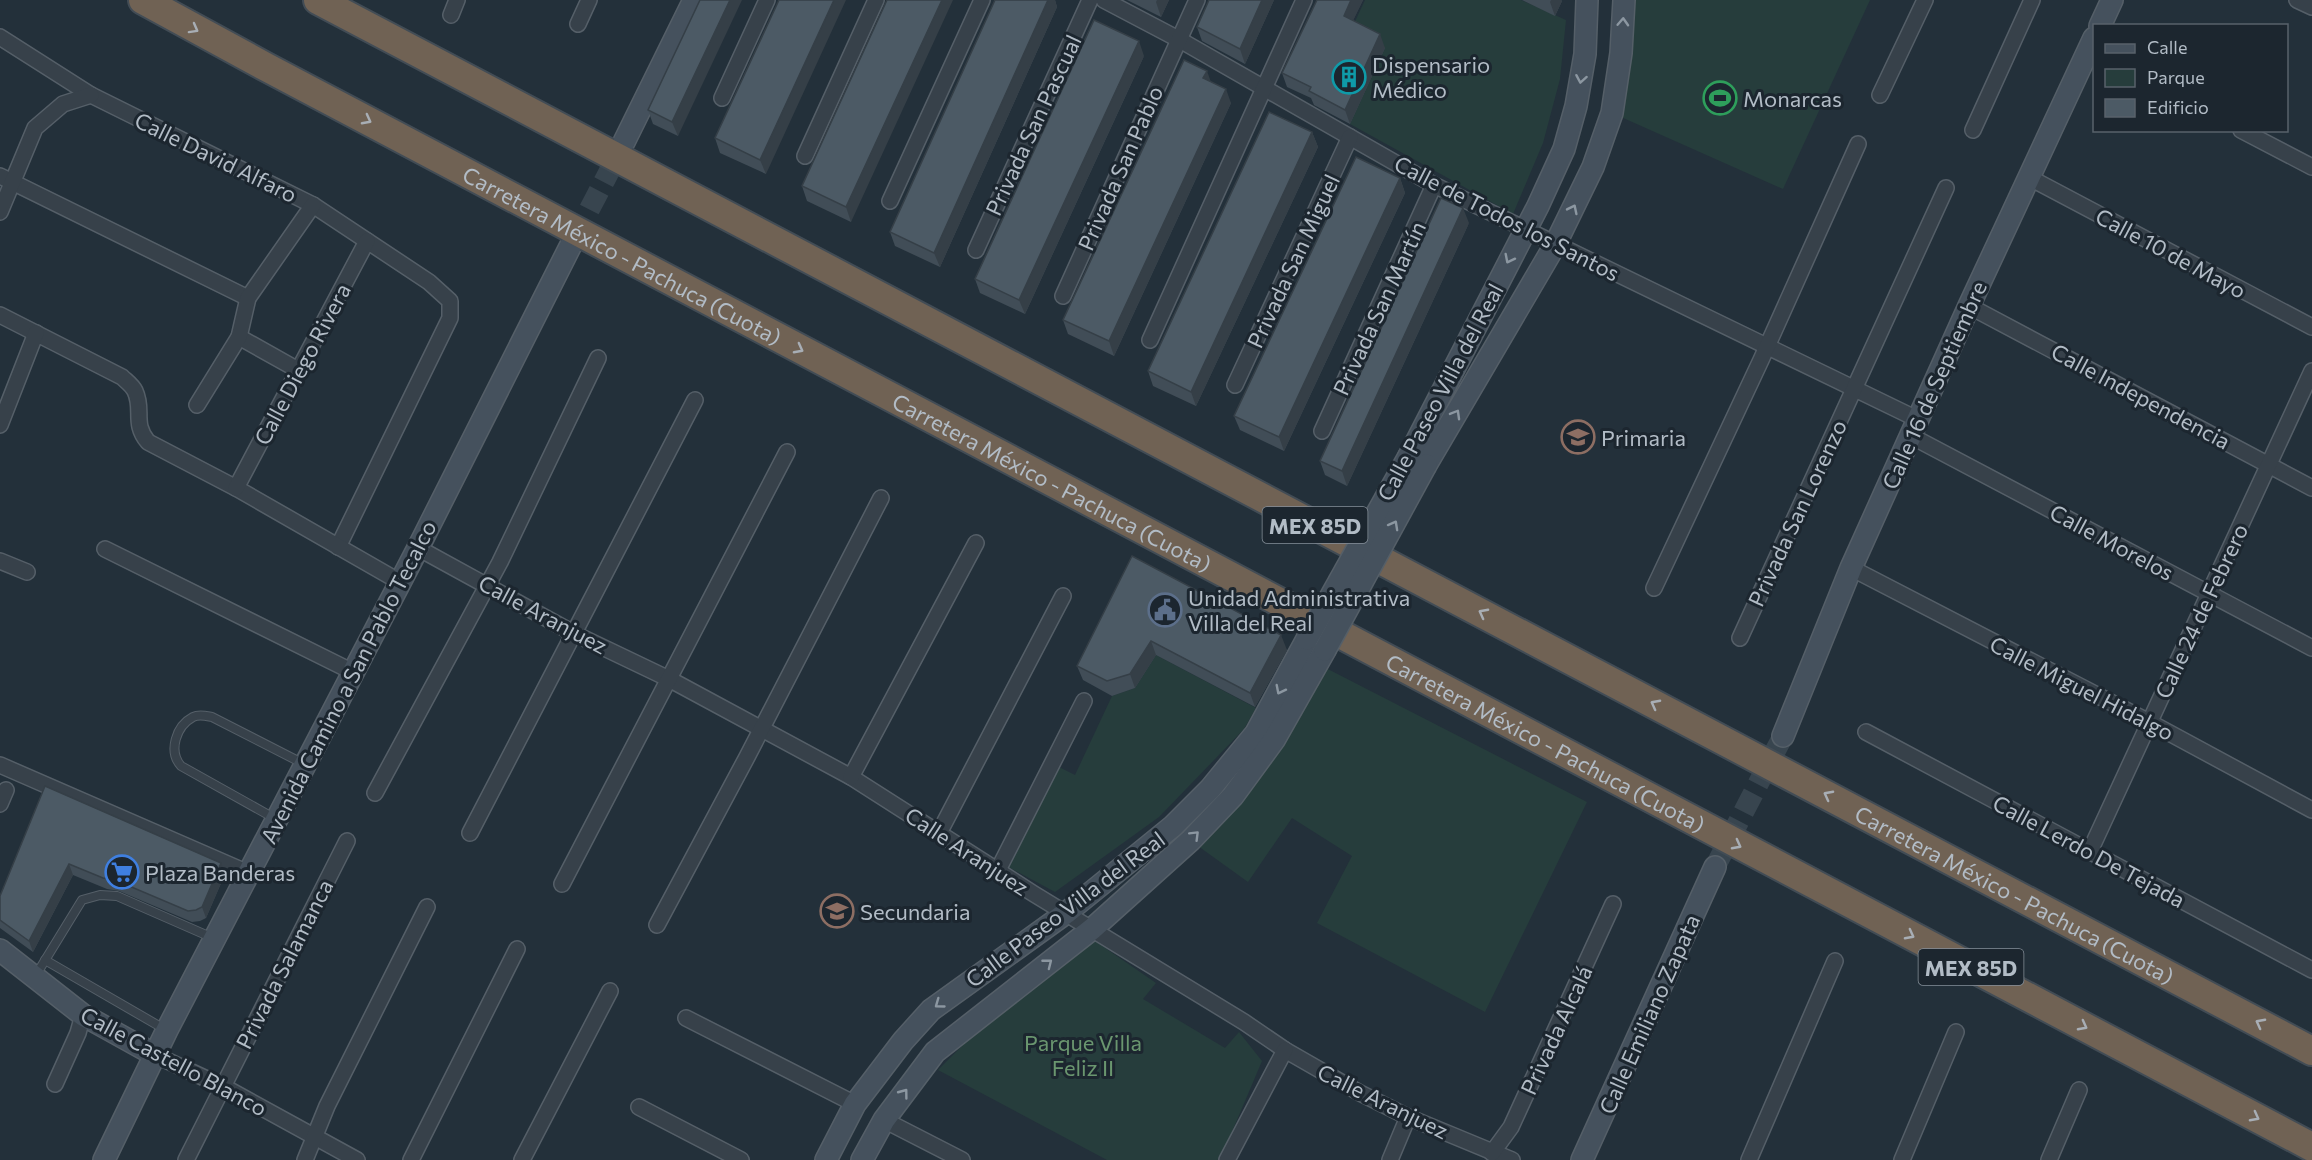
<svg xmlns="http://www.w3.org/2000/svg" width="2312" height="1160" font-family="Commissioner,sans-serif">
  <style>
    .green { fill: #263d3c }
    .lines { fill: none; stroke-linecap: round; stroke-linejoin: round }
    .secondary-tunnel { stroke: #38454f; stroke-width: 21; stroke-dasharray: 21 10; stroke-linecap: butt }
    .lane-casing { stroke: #555f68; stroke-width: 10 }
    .street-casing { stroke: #555f68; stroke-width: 18 }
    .secondary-casing { stroke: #555f68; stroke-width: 24 }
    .highway-casing { stroke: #424c55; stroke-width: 32 }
    .lane { stroke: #37414a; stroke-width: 8 }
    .street { stroke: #37414a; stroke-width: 15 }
    .secondary { stroke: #45515d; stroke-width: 21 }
    .highway { stroke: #706254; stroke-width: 28 }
    .secondary-bridge-casing { stroke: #555f68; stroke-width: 24; stroke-linecap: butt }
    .secondary-bridge { stroke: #45515d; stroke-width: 21 }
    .wall { fill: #414d57 }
    .shaded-wall { fill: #353f47 }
    .building { fill: #4c5a65; stroke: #353f47; stroke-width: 1.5 }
    .oneway { stroke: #8c97a1 }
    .oneway2 { stroke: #a8aeb5 }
    .labels { text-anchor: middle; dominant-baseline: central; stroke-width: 6; stroke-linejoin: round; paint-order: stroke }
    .shield { fill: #1c262f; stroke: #858f99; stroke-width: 1.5 }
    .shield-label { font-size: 21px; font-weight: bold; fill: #b2bcc6 }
    .poi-label { font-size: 22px; fill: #b2bcc6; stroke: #1c262f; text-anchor: start }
    .street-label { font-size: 22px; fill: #b2bcc6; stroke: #1c262f }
    .park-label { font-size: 22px; fill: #6a966f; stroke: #1c262f }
  </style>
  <rect width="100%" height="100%" fill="#23303a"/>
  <g class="green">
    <path d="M1365,0H1521L1566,20L1560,79L1543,143L1513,214L1350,124L1385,48L1351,30Z"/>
    <path d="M1625,0H1870L1783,189L1612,113Z"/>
    <path d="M1156,655L1256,708L1244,729L1159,817L1055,892L999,862L1055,765L1075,775L1112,696L1135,688Z"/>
    <path d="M1318,664L1587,802L1485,1012L1317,923L1352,856L1292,818L1248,882L1191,841Z"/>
    <path d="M1095,941L1156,983L1143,999L1225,1048L1239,1032L1262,1061L1220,1160H1107L938,1070L965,1043Z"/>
  </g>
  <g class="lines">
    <g class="secondary-tunnel">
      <path d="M575,237L623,145"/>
      <path d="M1715,867L1783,736"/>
    </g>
    <g class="lane-casing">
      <g id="lane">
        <path d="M274,818L181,766C168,751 176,726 193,717C199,714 206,716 212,717L304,764"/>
        <path d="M45,960L166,1030"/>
        <path d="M36,975L82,900L100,895L117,896L213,938"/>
      </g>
    </g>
    <g class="street-casing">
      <g id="street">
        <path d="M1104,0L1180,40L1434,185L1919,420"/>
        <path d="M2297,0L2312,7"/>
        <path d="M451,15L457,0"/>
        <path d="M578,24L589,0"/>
        <path d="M0,37L91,95L313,205L429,282L450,301V318L338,547"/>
        <path d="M1880,95L1925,0"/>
        <path d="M722,98L767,0"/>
        <path d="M1973,130L2032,0"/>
        <path d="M2241,130L2312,167"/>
        <path d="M805,156L876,0"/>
        <path d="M0,176L248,298"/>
        <path d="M2030,178L2312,327"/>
        <path d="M890,201L982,0"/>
        <path d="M0,212L35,128L63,104L91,95"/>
        <path d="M976,250L1090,0"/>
        <path d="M1063,296L1197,0"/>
        <path d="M1969,306L2312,488"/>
        <path d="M0,315L122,377C126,381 132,385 135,391C144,410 132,423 148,442L236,488L400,582"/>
        <path d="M239,337L298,370"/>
        <path d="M1150,340L1304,0"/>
        <path d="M1235,385L1350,137"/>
        <path d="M197,405L239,337L248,298L313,205"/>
        <path d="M0,425L36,333"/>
        <path d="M1322,431L1434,185"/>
        <path d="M1911,436L2312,648"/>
        <path d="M236,488L367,241"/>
        <path d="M418,548L575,634L669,679L851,777L1034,894L1244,1022L1285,1050L1360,1093L1408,1117L1512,1160"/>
        <path d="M105,549L353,672"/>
        <path d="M0,561L27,572"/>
        <path d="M1851,568L2149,722L2312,810"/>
        <path d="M1654,588L1761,360L1858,144"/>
        <path d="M1740,638L1946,188"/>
        <path d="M1866,732L2312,970"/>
        <path d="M0,765L248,873"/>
        <path d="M851,777L976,543"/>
        <path d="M375,793L500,562L598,358"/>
        <path d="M0,804L6,790"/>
        <path d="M470,833C546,689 619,544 695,400"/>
        <path d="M939,833L1063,596"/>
        <path d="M2090,851L2312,371"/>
        <path d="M998,870L1084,701"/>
        <path d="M562,884L787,452"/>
        <path d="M657,925L747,757L881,498"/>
        <path d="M686,1018L855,1104"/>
        <path d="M155,1055L224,1087L357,1160"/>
        <path d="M55,1084L78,1033L83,1015"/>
        <path d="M639,1107L741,1160"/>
        <path d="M884,1120L962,1160"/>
        <path d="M1492,1153L1511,1127L1613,904"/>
        <path d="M186,1160L347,841"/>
        <path d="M305,1160L327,1106L427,907"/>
        <path d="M411,1160L517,949"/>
        <path d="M522,1160L610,991"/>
        <path d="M1227,1160L1285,1050"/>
        <path d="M1390,1160L1408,1117"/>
        <path d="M1749,1160L1835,961"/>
        <path d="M1902,1160L1956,1032"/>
        <path d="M2049,1160L2079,1090"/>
      </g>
    </g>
    <g class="secondary-casing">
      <g id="secondary">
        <path d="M2100,26L2112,0"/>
        <path d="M624,142L694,0"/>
        <path d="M1409,456L1538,206L1564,149L1576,106L1585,54L1587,0"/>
        <path d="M1426,465L1555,245L1593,167L1612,113L1621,53L1624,0"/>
        <path d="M1783,736L1851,568L1969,306L2094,38"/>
        <path d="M0,950L83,1015L155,1055"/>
        <path d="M104,1160L167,1030L418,548L575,237"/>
        <path d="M826,1160L855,1104L903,1041L931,1010L1066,913L1173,826L1210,789L1256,733L1307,639"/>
        <path d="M862,1160L884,1120L935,1052L1092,929L1191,840L1233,796L1274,740L1325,650"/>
        <path d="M1582,1160L1715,867"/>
      </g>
    </g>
    <g class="highway-casing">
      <g id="highway">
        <path id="s1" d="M143,0L266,67L2312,1147"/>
        <path id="s2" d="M318,0L2312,1051"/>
      </g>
    </g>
    <use href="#lane" class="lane"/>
    <use href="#street" class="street"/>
    <use href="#secondary" class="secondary"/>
    <use href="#highway" class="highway"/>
    <g class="secondary-bridge-casing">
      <g id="secondary-bridge">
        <path d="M1307,639L1409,456"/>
        <path d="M1325,650L1426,465"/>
      </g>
    </g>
    <use href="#secondary-bridge" class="secondary-bridge"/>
  </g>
  <g class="wall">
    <path d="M700,0L678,136L653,124L648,110Z"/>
    <path d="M779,0L766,174L720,153L715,138Z"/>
    <path d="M887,0L851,222L807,201L802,186Z"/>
    <path d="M995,0H1055L1057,7L940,267L895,246L890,232Z"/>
    <path d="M1127,0H1169L1161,17Z"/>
    <path d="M1274,0L1245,64L1202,41L1197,27Z"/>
    <path d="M1317,0H1363L1353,20L1385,48L1350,124L1314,105L1311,98L1287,87L1282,73Z"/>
    <path d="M1522,0H1561L1562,1L1555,16Z"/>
    <path d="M1144,56L1025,314L980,293L975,279Z"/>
    <path d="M1211,82L1231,103L1114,356L1068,334L1063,320Z"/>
    <path d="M1312,132L1318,147L1196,406L1153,386L1148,371Z"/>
    <path d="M1400,178L1405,193L1284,451L1240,430L1234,416Z"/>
    <path d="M1469,223L1347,486L1325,475L1320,461Z"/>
    <path d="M1132,556L1287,650L1255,707L1156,655L1135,688L1112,696L1083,680L1077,666Z"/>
    <path d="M45,786L225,874L206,918L200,921L192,922L119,891L107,889L73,875L33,952L0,928V896Z"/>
  </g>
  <g class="shaded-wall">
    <path d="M730,0H742L678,136L672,122Z"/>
    <path d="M834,0H846L766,174L760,160Z"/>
    <path d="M942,0H953L851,222L846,207Z"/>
    <path d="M1048,0H1055L1057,7L940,267L934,253Z"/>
    <path d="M1157,0H1169L1161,17L1156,2Z"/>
    <path d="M1262,0H1274L1245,64L1240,49Z"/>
    <path d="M1351,0H1363L1349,29L1344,16Z"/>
    <path d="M1551,0H1561L1562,1L1555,16L1550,2Z"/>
    <path d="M1380,34L1385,48L1350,124L1345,110Z"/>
    <path d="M1139,41L1144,56L1025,314L1019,300Z"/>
    <path d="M1207,71L1212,85L1203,78Z"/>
    <path d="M1226,89L1231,103L1114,356L1109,341Z"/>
    <path d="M1312,132L1318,147L1196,406L1191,392Z"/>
    <path d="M1400,178L1405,193L1284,451L1279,437Z"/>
    <path d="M1463,208L1469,223L1347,486L1342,471Z"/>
    <path d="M1281,635L1287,650L1255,707L1250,693Z"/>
    <path d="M1151,641L1156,655L1135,688L1130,674Z"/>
    <path d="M221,863L225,874L206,918L202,907Z"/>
    <path d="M69,864L73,875L33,952L29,941Z"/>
  </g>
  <g class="building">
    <path d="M700,0H730L672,122L648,110Z"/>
    <path d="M779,0H834L760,160L715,138Z"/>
    <path d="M887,0H942L846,207L802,186Z"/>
    <path d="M995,0H1048L934,253L890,232Z"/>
    <path d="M1209,0H1262L1240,49L1197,27Z"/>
    <path d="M1317,0H1351L1344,16L1380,34L1345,110L1309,91L1311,87L1282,73Z"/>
    <path d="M1094,20L1139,41L1019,300L975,279Z"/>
    <path d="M1184,60L1207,71L1203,78L1226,89L1109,341L1063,320Z"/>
    <path d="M1269,112L1312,132L1191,392L1148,371Z"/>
    <path d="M1356,157L1400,178L1279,437L1234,416Z"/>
    <path d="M1441,198L1463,208L1342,471L1320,461Z"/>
    <path d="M1132,556L1281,635L1250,693L1151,641L1130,674L1107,681L1077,666Z"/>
    <path d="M45,786L221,863L202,907L196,910L188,911L115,880L103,878L69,864L29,941L0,920V896Z"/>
  </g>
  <defs><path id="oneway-chevron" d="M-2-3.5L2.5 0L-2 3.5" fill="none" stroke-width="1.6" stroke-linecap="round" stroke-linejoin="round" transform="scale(1.5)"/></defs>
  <g class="oneway">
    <use href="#oneway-chevron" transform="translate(1623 22) rotate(-87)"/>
    <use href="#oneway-chevron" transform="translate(1581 79) rotate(100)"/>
    <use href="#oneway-chevron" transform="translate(1573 209) rotate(-64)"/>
    <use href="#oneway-chevron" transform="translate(1509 259) rotate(117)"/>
    <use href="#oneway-chevron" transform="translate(1456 414) rotate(-60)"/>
    <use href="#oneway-chevron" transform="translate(1394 525) rotate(-61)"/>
    <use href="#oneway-chevron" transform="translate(1280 690) rotate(117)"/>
    <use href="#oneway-chevron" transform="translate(1195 835) rotate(-45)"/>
    <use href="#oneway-chevron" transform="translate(1048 963) rotate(-38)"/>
    <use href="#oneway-chevron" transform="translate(939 1004) rotate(144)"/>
    <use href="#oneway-chevron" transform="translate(904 1093) rotate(-53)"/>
  </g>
  <g class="oneway2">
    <use href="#oneway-chevron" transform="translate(194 29) rotate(29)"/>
    <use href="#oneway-chevron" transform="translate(367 120) rotate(28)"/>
    <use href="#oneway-chevron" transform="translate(799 349) rotate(28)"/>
    <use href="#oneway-chevron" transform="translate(1483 613) rotate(-152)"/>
    <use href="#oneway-chevron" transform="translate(1655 704) rotate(-152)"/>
    <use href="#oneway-chevron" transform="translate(1828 795) rotate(-152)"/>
    <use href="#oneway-chevron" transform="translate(1737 845) rotate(28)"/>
    <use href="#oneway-chevron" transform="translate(1910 935) rotate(28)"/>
    <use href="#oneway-chevron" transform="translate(2260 1023) rotate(-152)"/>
    <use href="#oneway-chevron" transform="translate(2083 1026) rotate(28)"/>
    <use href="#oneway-chevron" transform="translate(2255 1117) rotate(28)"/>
  </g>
  <defs>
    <g id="building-ring" transform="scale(1.725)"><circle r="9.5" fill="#1c262f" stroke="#0f9aa8" stroke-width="1.5"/><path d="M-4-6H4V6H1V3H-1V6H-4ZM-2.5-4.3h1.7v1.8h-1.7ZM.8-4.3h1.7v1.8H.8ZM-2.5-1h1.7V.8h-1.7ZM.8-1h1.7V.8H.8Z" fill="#0f9aa8"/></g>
    <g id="stadium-ring" transform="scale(1.725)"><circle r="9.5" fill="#1c262f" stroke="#2e9e5b" stroke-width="1.5"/><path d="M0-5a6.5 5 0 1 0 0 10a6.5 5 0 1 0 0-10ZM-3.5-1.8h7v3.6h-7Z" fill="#2e9e5b"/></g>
    <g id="school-ring" transform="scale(1.725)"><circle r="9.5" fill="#1c262f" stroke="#8d6e63" stroke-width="1.5"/><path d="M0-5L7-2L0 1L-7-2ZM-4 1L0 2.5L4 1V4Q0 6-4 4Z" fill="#8d6e63"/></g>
    <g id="civic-ring" transform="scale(1.725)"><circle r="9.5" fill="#1c262f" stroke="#5c6f8a" stroke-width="1.5"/><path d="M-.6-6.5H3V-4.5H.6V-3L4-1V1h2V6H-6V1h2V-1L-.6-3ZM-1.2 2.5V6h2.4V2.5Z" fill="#5c6f8a"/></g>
    <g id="supermarket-ring" transform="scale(1.725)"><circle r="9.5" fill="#1c262f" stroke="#3f7fe0" stroke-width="1.5"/><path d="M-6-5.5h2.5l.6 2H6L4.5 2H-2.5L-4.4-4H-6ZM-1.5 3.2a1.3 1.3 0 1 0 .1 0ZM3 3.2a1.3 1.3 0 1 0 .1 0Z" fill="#3f7fe0"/></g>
  </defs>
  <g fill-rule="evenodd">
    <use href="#building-ring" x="1349" y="77"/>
    <use href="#stadium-ring" x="1720" y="98"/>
    <use href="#school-ring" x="1578" y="437"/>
    <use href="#civic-ring" x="1165" y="610"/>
    <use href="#supermarket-ring" x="122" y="872"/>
    <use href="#school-ring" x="837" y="911"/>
  </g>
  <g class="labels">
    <g class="shield">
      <rect x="1262.5" y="507" width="105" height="36" rx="4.5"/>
      <rect x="1918.5" y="949" width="105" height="36" rx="4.5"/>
    </g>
    <g class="shield-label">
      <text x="1315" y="525">MEX 85D</text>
      <text x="1971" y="967">MEX 85D</text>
    </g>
    <g class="poi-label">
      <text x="1372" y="64">Dispensario<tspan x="1372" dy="25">Médico</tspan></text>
      <text x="1743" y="98">Monarcas</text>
      <text x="1601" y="437">Primaria</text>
      <text x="1188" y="597">Unidad Administrativa<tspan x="1188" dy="25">Villa del Real</tspan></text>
      <text x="145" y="872">Plaza Banderas</text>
      <text x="860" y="911">Secundaria</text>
    </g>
    <g class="street-label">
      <text transform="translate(1033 125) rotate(-65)">Privada San Pascual</text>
      <text transform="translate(216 157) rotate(26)">Calle David Alfaro</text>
      <text transform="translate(1120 168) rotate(-66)">Privada San Pablo</text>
      <text transform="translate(1507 218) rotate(27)">Calle de Todos los Santos</text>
      <text transform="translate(2171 253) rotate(28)">Calle 10 de Mayo</text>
      <text stroke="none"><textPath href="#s1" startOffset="543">Carretera México - Pachuca (Cuota)</textPath></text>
      <text transform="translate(1293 261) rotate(-65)">Privada San Miguel</text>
      <text transform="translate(1379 308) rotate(-65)">Privada San Martín</text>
      <text transform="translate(302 364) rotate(-62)">Calle Diego Rivera</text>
      <text transform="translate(1934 385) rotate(-66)">Calle 16 de Septiembre</text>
      <text transform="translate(1440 392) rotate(-62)">Calle Paseo Villa del Real</text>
      <text transform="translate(2141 396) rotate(28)">Calle Independencia</text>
      <text stroke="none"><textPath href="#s1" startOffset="1029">Carretera México - Pachuca (Cuota)</textPath></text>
      <text transform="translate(1797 513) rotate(-65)">Privada San Lorenzo</text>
      <text transform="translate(2112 542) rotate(28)">Calle Morelos</text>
      <text transform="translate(2201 611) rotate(-65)">Calle 24 de Febrero</text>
      <text transform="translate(543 614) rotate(28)">Calle Aranjuez</text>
      <text transform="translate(348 682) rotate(-63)">Avenida Camino a San Pablo Tecalco</text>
      <text transform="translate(2082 688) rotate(27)">Calle Miguel Hidalgo</text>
      <text stroke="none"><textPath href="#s1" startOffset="1587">Carretera México - Pachuca (Cuota)</textPath></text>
      <text transform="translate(967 851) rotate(33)">Calle Aranjuez</text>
      <text transform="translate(2089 851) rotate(28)">Calle Lerdo De Tejada</text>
      <text stroke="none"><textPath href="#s2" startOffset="1918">Carretera México - Pachuca (Cuota)</textPath></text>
      <text transform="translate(1065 909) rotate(-37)">Calle Paseo Villa del Real</text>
      <text transform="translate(284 964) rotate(-63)">Privada Salamanca</text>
      <text transform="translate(1649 1014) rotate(-66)">Calle Emiliano Zapata</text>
      <text transform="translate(1556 1030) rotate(-65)">Privada Alcalá</text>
      <text transform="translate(174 1061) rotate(28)">Calle Castello Blanco</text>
      <text transform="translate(1383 1101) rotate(26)">Calle Aranjuez</text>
    </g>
    <g class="park-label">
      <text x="1083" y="1042">Parque Villa<tspan x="1083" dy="25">Feliz II</tspan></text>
    </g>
  </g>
  <rect x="2093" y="24" width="195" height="108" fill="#1c262f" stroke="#58626b" stroke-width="1.5"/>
  <rect x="2105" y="44" width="30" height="9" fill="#45515d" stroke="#58626b" stroke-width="1.5"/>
  <text x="2147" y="54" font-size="18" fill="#b2bcc6">Calle</text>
  <rect x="2105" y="69" width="30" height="18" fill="#263d3c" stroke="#58626b" stroke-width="1.5"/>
  <text x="2147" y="84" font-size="18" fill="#b2bcc6">Parque</text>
  <rect x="2105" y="99" width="30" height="18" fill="#4c5a65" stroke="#58626b" stroke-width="1.5"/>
  <text x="2147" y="114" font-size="18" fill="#b2bcc6">Edificio</text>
</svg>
